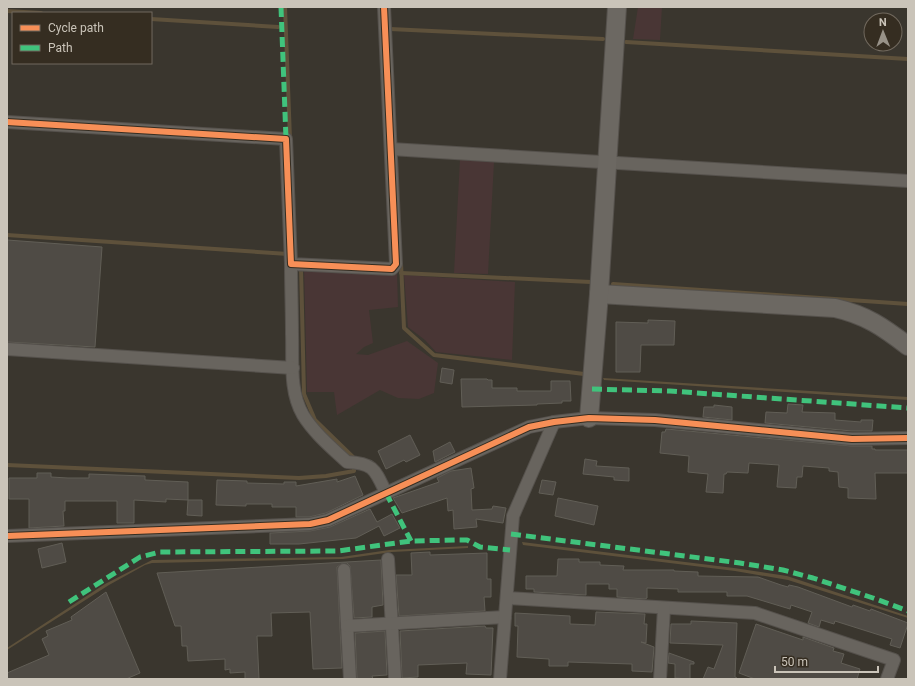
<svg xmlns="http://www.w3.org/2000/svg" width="915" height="686" font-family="Roboto,sans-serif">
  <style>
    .green { fill: #493635 }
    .water { fill: #5e513b }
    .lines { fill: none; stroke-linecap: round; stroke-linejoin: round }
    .stream { stroke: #5e513b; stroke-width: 4 }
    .building { fill: #4f4b45; stroke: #615e56 }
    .street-casing { stroke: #55514c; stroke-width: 14 }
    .secondary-casing { stroke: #55514c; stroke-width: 20 }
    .street { stroke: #68645e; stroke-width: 12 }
    .secondary { stroke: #6c6862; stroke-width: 18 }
    .quiet { stroke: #40c37c; stroke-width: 5; stroke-dasharray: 10 5; stroke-linecap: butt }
    .cycleway-casing { stroke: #352d21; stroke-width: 8 }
    .cycleway { stroke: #f78f57; stroke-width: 6 }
  </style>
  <rect width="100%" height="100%" fill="#3a362e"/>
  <g class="green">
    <path d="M638,7H662L660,40L633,39Z"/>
    <path d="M460,159L494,162L488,274L454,273Z"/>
    <path d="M304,268L397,272L398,307L369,310L373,343L364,347L356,354L368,355L407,341L438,363L434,393L419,399L398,398L380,390L337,415L334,392H307Z"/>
    <path d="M404,275L515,282L512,360L436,352L425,340L408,327Z"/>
  </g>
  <g class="water">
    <path d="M603,378L908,397V400L604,380Z"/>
    <path d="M522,542L734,568L787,576L908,616V618L788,580L735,571L523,545Z"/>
    <path d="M468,546V548L392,552L343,559L152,563L145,565L109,585L7,650V648L105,584L152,560L341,557L389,550Z"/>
  </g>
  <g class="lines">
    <g class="stream">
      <path d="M285,7L290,139"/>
      <path d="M7,11L41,13"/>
      <path d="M151,19L278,27"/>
      <path d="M390,29L603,39"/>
      <path d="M626,42L908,59"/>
      <path d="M7,235L288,254"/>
      <path d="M401,263L404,328L434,355L584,374"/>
      <path d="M301,267L304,394L315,420L353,457"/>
      <path d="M401,273L591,282"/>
      <path d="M613,284L908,304"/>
      <path d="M7,465L299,478L326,476L354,471V467"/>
    </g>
  </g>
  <g class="building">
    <path d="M7,240L102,247L95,347L7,342Z"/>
    <path d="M648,320L675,321L674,345H641L640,372H616V322L648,323Z"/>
    <path d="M442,368L454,370L452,384L440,382Z"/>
    <path d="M461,379H487L488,380H492V388H517V391H551V381H570L571,401H562V403L537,404V405L462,407Z"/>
    <path d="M788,404L803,405L802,412L835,413V420L861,422V420H873L872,431H852L765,423L766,412L787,413Z"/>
    <path d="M714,405L732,407V420L703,417L704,407H714Z"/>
    <path d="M666,429L851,446H872V449H875V450H908V473H875L876,499L848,498V488L839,487L838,472L829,471V468L803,466L802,477H797L796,488L777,487L779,465L749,463L748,473L727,472L726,474H724L723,493L706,492L708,474L688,472L689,456L660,453L662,432H665Z"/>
    <path d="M410,435L420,455L406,462L404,460L386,469L378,451Z"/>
    <path d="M450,442L455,452L435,462L433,451Z"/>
    <path d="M585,459L597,461L596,466L629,468V481L614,480V477L583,474Z"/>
    <path d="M471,468L474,488L471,489L472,510L492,509L493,506L506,508L503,523L476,519L477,527L454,529L453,510L448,511L447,498L402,513L393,498L439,482L437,478L451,471Z"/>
    <path d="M37,473H51V477L68,478H89V474L145,476V480L188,482V500L166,499V502L134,500V523H117V501H65V511H63L64,526L29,528V499H9V478H37Z"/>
    <path d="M355,476L363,495L326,513L309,517H296V507H272V504H246V506L216,505L217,480L247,481V483L284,484V482H296V486L337,479V482Z"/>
    <path d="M542,480L556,482L553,495L539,493Z"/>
    <path d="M558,498L598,506L594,525L555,516Z"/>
    <path d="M188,500H202V516L187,515Z"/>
    <path d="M370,509L377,522L392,514L400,528L384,536L379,526L356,538L299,544H270V533L310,531L330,527Z"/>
    <path d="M62,543L66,562L42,568L38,549Z"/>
    <path d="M430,552V555L487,553V579H491V597H484L485,611L399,616L396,575H412L411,553Z"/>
    <path d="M558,559H579V562H600V565L624,566L623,570H674V571L698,572V576L758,577L781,585L788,587L789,585L798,587L852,607L853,605L870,611L871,609L908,623V624L900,648L890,645L892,639L835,621L834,624L821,620L819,627L808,623L812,612L791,605L790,609L747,596H727V592H678V589L647,588V598L645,599L617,597V589H609V584H586V595L534,592V589H526V576H557Z"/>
    <path d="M381,560L383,605L372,607V617L354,618L350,566L347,563H343L337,567L342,668L313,669L310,612L271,613L272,636H257L259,679H245V672L230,673V669L225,670V659L188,661L187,646H182L181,626H175L157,573Z"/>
    <path d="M106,592L140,673L126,679H7V673L49,655L42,639L48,636L46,631L72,620L71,617Z"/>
    <path d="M596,612L645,614L644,624H647L646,643L641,642L654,647L652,672L632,671V664L568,662V666H549V659L517,657L518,626H515V613L570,616V624L595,625Z"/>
    <path d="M691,621L737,623L735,677L737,678V679H703L708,667L714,669L723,645L670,643L671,624H691Z"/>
    <path d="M756,624L803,640V637L834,648L833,651L844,654L841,663L860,669L857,679H755L739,673Z"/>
    <path d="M485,626L486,628H493L491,675L466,674L467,663L418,665V677L402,678L400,631Z"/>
    <path d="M385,631L387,675L372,676L373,679H357L355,633Z"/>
    <path d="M669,653L694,662V664H690V679L675,678V664L668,663Z"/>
  </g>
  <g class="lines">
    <g class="street-casing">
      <g id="street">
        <path d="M7,122L286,139L291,264L392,269L396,264L384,7"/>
        <path d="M391,149L908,181"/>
        <path d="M291,264C291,287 292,311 292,334C293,361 289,391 303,415C314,433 332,448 347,462C374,463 375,470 386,493"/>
        <path d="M7,349L293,368"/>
        <path d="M7,536L310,524L328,520L529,427L554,422L589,418L655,420L852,439L908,438"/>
        <path d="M388,559L395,679"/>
        <path d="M344,570L350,679"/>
        <path d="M507,598L755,613L894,660L887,679"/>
        <path d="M347,626L505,617"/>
        <path d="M500,679L513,516L554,422"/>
        <path d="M660,679L664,608"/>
      </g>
    </g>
    <g class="secondary-casing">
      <g id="secondary">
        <path d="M599,294L835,308C866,315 883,327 908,346"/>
        <path d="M589,418L599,294L617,7"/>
      </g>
    </g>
    <use href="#street" class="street"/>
    <use href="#secondary" class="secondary"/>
    <g class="quiet">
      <path d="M281,7L286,139"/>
      <path d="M592,389L670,391L908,408"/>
      <path d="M386,493L411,541"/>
      <path d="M511,534L740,563L783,570L813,578L873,598L908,611"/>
      <path d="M69,602L140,557L160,552L338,551L411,541L457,540H467L480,547L510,550"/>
    </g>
    <g class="cycleway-casing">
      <g id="cycleway">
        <path d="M7,122L286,139L291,264L392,269L396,264L384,7"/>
        <path d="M7,536L310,524L328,520L529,427L554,422L589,418L655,420L852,439L908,438"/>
      </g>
    </g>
    <use href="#cycleway" class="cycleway"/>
  </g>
  <rect width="915" height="686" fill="none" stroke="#cac4b9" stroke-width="16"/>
  <rect x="12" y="12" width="140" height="52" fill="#352d21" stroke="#71695e"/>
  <rect x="20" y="25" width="20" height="6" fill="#f78f57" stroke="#71695e"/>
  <text x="48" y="32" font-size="12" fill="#cac4b9">Cycle path</text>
  <rect x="20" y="45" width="20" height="6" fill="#40c37c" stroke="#71695e"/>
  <text x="48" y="52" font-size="12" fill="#cac4b9">Path</text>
  <g transform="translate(883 32) rotate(359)"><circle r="19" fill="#352d21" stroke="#71695e"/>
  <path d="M0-3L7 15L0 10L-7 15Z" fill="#989288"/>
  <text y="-6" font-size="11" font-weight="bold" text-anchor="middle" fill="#cac4b9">N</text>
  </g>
  <path d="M775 666v6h103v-6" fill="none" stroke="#cac4b9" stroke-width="2"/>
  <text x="781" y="666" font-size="12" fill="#cac4b9" stroke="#352d21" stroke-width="3" paint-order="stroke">50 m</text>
</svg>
